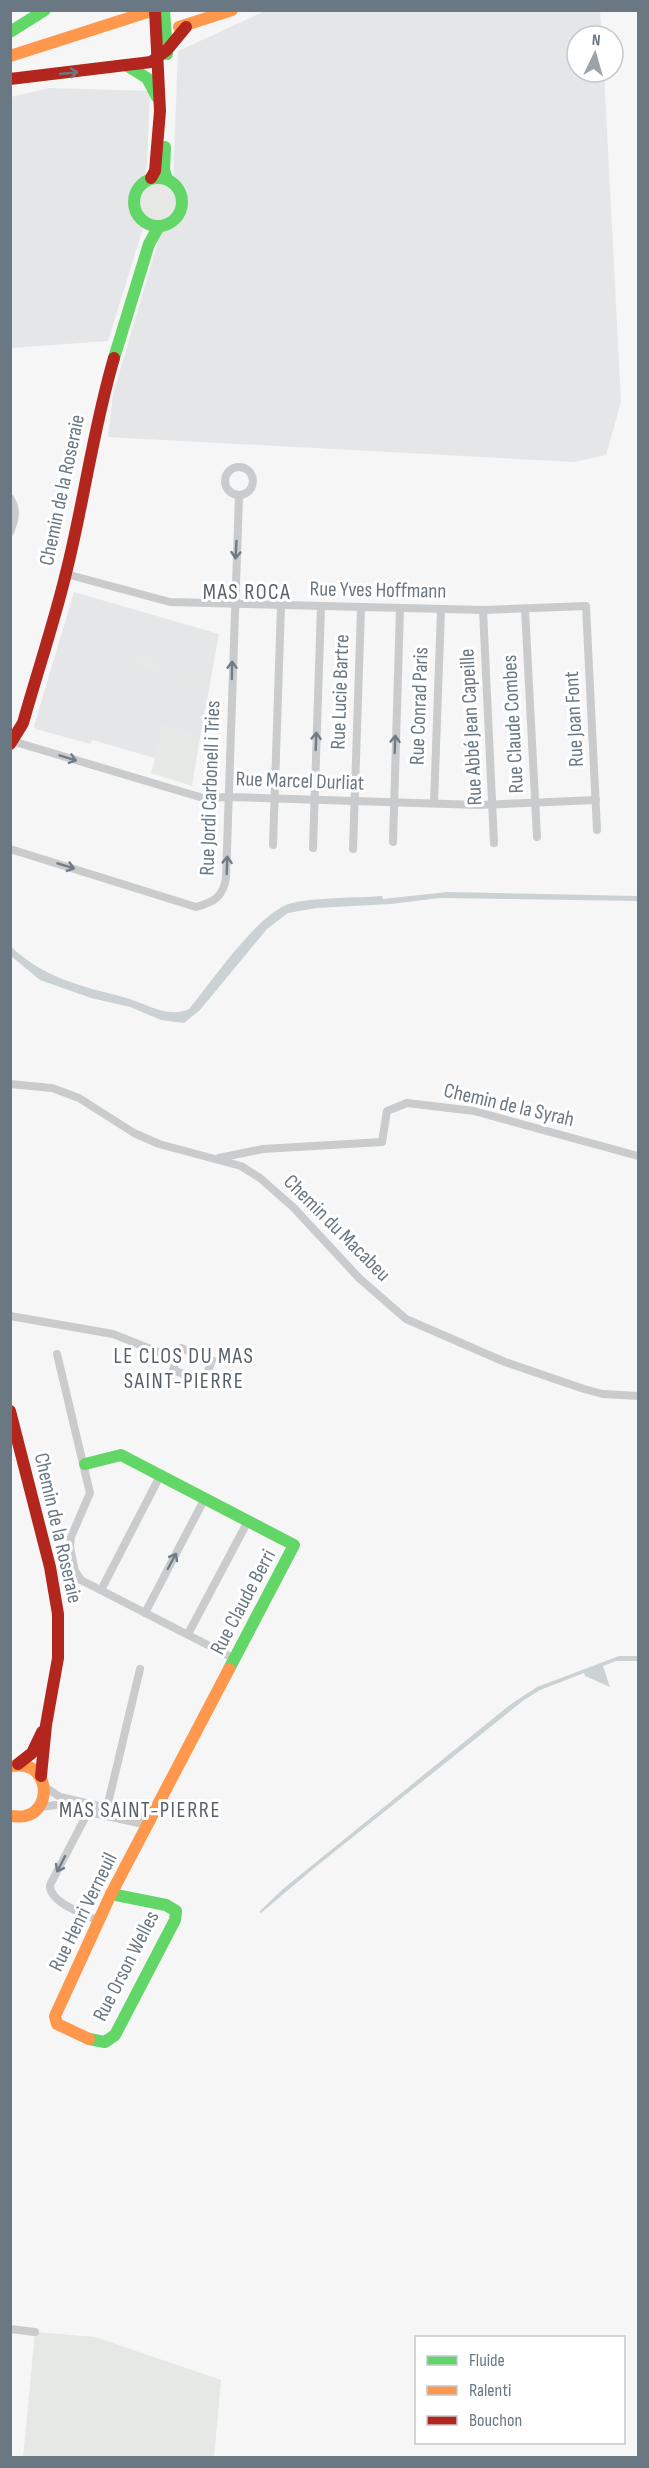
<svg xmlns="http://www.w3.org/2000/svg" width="649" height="2468" font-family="'Sofia Sans Condensed',sans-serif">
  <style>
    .built { fill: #e5e6e7 }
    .green { fill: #e5e8e4; fill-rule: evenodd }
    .water { fill: #cbd2d4 }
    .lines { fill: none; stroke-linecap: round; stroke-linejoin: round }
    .street { stroke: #c9cbcc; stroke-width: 8 }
    .fast { stroke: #63d668; stroke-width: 12 }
    .slow { stroke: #ff974d; stroke-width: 12 }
    .jam { stroke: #b3261e; stroke-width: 12 }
    .oneway { stroke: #6a7883 }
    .oneway2 { stroke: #6f7c87 }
    .labels { text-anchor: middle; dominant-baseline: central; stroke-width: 6; stroke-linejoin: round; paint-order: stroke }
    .street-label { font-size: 21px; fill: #6a7883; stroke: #fff }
    .neighbourhood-label { font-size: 22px; letter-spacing: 1.5px; fill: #576169; stroke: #fff }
  </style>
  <rect width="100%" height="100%" fill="#f6f6f6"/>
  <g class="built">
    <path d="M265,11H600L602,36H577V72H604L621,402L606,455L574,462L108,437L113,394L163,225L172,222L179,188L173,183L178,51Z"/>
    <path d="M50,88L150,91L147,165L144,182L138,187L139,217L145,222L108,341L11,348V97Z"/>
    <path d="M74,592L219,634L200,738L164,726L155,758L92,740L90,744L36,729L34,726Z"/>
  </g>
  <g class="green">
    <circle cx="158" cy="202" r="24"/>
    <path d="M201,631L211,634L215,640L204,681L196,687L184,683L180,675L193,635ZM198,634L210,637L213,642L202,679L196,684L186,680L183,676L194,637Z"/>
    <path d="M135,655L159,661L157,671L133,664Z"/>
    <path d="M164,726L200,738L192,786L151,773Z"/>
    <path d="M35,2332L95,2337L221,2380L214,2457L23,2458Z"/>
  </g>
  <g class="water">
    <path d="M447,892L638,896V901L440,898L391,904L316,908L288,913L267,929L200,1010L184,1023L161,1020L130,1007L91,998L40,980L11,956V947C47,979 78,985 123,997C146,1003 166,1019 189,1009C211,982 255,918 286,905C305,897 360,898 382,896L383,899Z"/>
    <path d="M619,1656H638V1661H616L603,1666L610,1687L585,1676L584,1673L540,1690L524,1700L313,1869L261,1913L259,1912L283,1889L511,1704L537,1687Z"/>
  </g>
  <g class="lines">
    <g class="street">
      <circle cx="239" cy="481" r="14"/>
      <path d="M10,498C18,510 15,520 10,532"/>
      <path d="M66,574L170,602L483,610L586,606L597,830"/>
      <path d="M525,609L537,837"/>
      <path d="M483,610L494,843"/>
      <path d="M12,741L203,798L229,797L478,805L596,800"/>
      <path d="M434,803L441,610"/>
      <path d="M393,842L400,609"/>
      <path d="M273,845L281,606"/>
      <path d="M313,848L321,607"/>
      <path d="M10,849L196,907C214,902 223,897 226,878L239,496"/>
      <path d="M353,849L361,609"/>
      <path d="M10,1084L52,1088L79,1098L134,1133L159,1144L241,1166L260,1178L293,1207L359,1278L406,1319L505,1362L584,1389L603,1394L638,1396"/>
      <path d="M219,1158L263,1149L382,1142L387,1111L407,1103L474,1111L638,1156"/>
      <path d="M10,1316L113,1334L176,1359"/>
      <path d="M181,1348L212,1360L204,1382L173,1370Z"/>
      <path d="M57,1354L90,1493L71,1537L70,1547L75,1571L81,1580L235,1659"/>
      <path d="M101,1590L160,1476"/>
      <path d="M145,1613L205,1498"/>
      <path d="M188,1634L248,1521"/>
      <path d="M45,1787L60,1797L151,1818"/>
      <path d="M40,1807L56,1805L148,1825"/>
      <path d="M88,1812L50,1885C49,1903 85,1914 99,1921"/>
      <path d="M105,1816L140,1669"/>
      <path d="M10,2329L35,2332"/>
    </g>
    <g class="fast">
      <path d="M164,10L167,54"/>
      <path d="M10,32L45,10"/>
      <path d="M129,67L147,78L157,97"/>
      <path d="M165,147L164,170L167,179"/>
      <circle cx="158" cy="202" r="24"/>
      <path d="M114,358L149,244L159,226"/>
      <path d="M85,1464L121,1455L294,1545L229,1669"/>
      <path d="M89,2039L105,2042L115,2035L175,1920L176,1911L166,1905L111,1894"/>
    </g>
    <g class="slow">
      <path d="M179,27L232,10"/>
      <path d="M10,56L154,10"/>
      <path d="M10,1766C14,1766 20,1765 25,1766C50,1771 50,1811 25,1816C21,1817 14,1816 10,1816"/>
      <path d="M89,2039L57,2024L55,2016L111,1894L229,1669"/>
    </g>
    <g class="jam">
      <path d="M10,79L151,62L167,50L186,27"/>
      <path d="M151,178L155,171L160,111L155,10"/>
      <path d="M10,744L23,723C37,673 54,623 66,573C84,502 93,429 114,358"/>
      <path d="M10,1411L50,1567L58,1614V1658L46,1725L41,1776"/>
      <path d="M18,1764L32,1753L42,1732"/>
    </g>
  </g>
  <defs><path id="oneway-shaft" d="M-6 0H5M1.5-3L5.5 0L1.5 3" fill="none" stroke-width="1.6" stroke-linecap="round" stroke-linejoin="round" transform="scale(1.5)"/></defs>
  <use class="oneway" href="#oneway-shaft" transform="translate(69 73) rotate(-6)"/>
  <g class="oneway2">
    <use href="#oneway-shaft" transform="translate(236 550) rotate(93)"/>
    <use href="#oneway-shaft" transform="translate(232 670) rotate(-89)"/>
    <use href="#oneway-shaft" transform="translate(316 741) rotate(-88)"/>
    <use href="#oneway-shaft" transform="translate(395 744) rotate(-88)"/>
    <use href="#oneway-shaft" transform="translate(68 758) rotate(17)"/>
    <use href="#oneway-shaft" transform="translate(227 865) rotate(-88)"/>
    <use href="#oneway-shaft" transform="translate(66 866) rotate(17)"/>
    <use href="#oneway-shaft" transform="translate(172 1561) rotate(-62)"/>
    <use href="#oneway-shaft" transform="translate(61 1864) rotate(117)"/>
  </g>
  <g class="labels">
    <g class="street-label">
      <text transform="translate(62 490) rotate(-78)">Chemin de la Roseraie</text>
      <text transform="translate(378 590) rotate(1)">Rue Yves Hoffmann</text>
      <text transform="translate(340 692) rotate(-88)">Rue Lucie Bartre</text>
      <text transform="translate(419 706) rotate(-88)">Rue Conrad Paris</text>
      <text transform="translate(574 719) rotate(-93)">Rue Joan Font</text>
      <text transform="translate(513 724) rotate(-93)">Rue Claude Combes</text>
      <text transform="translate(471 727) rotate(-93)">Rue Abbé Jean Capeille</text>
      <text transform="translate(300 781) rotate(2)">Rue Marcel Durliat</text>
      <text transform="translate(210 788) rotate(-88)">Rue Jordi Carbonell i Tries</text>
      <text transform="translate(509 1105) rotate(13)">Chemin de la Syrah</text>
      <text transform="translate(337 1228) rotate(45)">Chemin du Macabeu</text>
      <text transform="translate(58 1528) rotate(77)">Chemin de la Roseraie</text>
      <text transform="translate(243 1602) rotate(-62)">Rue Claude Berri</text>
      <text transform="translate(83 1912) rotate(-64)">Rue Henri Verneuil</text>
      <text transform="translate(126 1966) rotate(-63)">Rue Orson Welles</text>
    </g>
    <g class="neighbourhood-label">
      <text x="247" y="592">MAS ROCA</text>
      <text x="184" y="1356">LE CLOS DU MAS<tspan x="184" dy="25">SAINT-PIERRE</tspan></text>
      <text x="140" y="1810">MAS SAINT-PIERRE</text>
    </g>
  </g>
  <rect width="649" height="2468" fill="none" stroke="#6a7883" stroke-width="24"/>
  <rect x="415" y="2336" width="210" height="108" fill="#ffffff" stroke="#c3c9cd" stroke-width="1.5"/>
  <rect x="427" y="2356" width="30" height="9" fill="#63d668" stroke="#c3c9cd" stroke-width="1.5"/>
  <text x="469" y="2366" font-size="18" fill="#6a7883">Fluide</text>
  <rect x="427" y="2386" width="30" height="9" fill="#ff974d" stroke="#c3c9cd" stroke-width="1.5"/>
  <text x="469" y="2396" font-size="18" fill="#6a7883">Ralenti</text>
  <rect x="427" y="2416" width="30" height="9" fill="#b3261e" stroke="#c3c9cd" stroke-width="1.5"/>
  <text x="469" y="2426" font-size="18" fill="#6a7883">Bouchon</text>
  <g transform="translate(595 54) rotate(5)"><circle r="28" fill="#ffffff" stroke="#c3c9cd" stroke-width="1.5"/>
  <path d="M0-4.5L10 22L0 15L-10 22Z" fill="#9ba4ab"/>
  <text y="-9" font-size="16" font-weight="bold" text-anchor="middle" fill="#6a7883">N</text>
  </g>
</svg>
